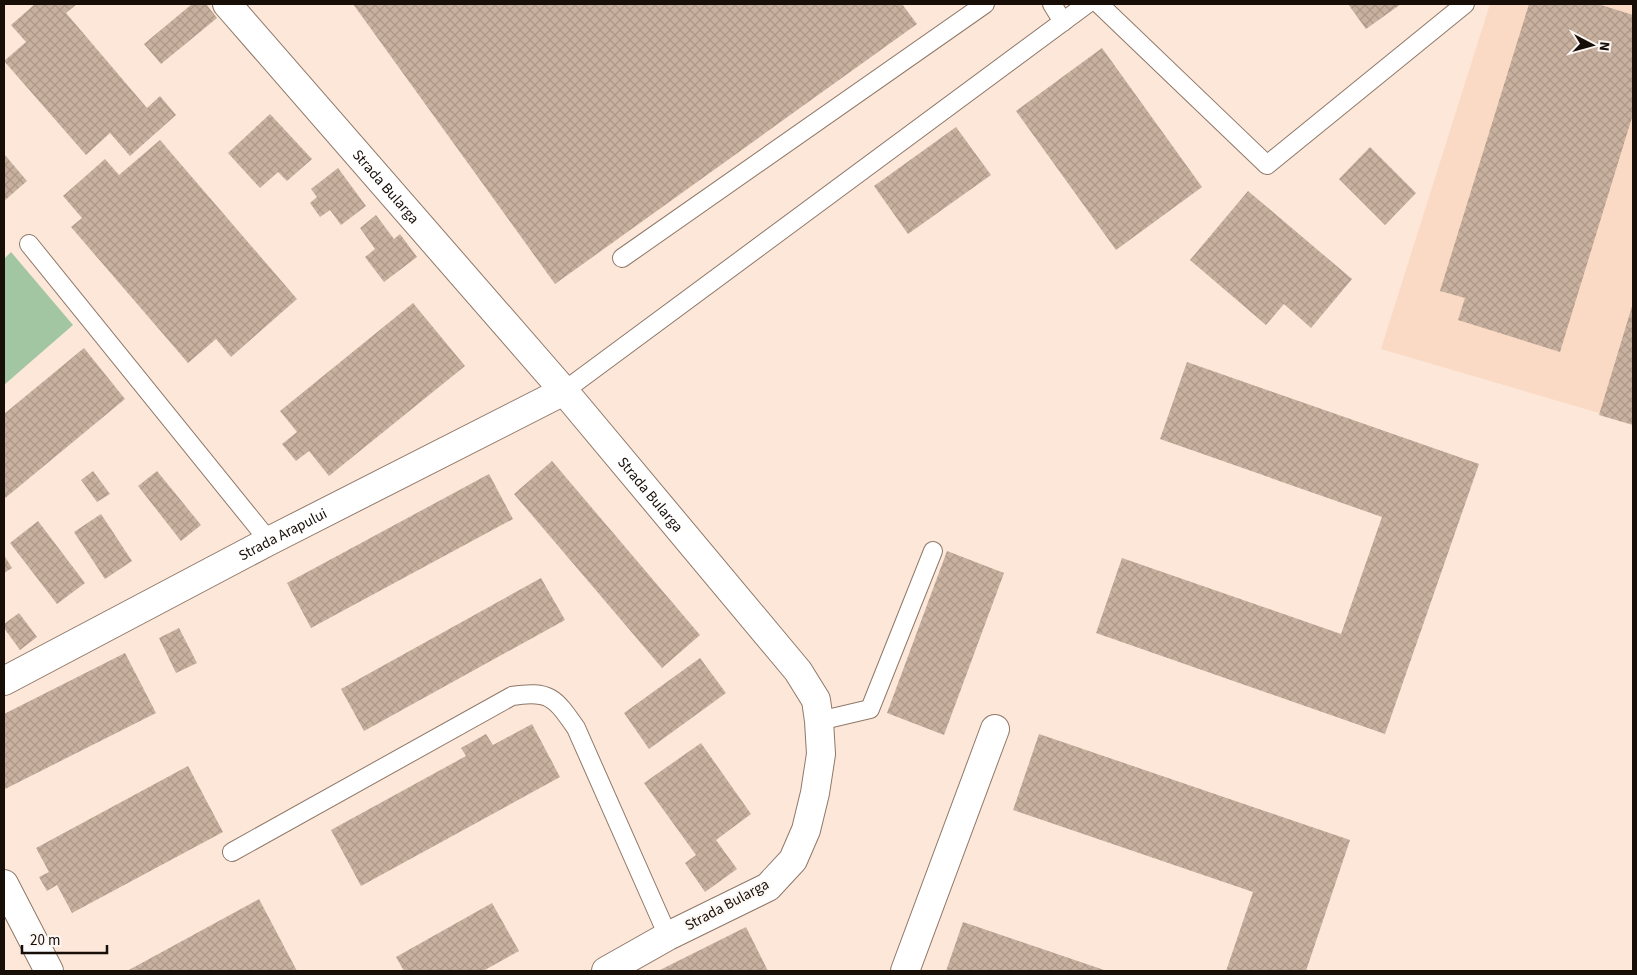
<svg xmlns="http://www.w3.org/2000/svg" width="1637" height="975" font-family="'Source Sans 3',sans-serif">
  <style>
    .built { fill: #fadac4 }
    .pitch { fill: #a2c6a1 }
    .building { fill: url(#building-cross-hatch) }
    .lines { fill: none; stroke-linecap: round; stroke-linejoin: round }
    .service-casing { stroke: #8f7869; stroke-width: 20 }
    .minor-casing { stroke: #8f7869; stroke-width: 30 }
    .service { stroke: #fff; stroke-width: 18 }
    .minor { stroke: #fff; stroke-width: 28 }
    .labels { text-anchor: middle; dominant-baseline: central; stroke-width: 4; stroke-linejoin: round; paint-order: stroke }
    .street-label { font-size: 15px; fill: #170e08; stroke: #fdf7f4 }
  </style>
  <defs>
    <pattern id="building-cross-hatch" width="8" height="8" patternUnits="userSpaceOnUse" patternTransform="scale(1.25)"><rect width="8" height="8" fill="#c9b1a0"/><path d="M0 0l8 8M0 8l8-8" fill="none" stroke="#ac9788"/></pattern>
  </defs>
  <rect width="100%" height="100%" fill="#fce7d9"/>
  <path class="built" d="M1490,4H1633V423L1381,349Z"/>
  <path class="pitch" d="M11,252L73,325L4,385V259Z"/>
  <g class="building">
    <path d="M35,4H77L66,13L147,108L160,96L176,115L130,156L110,133L86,155L4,61L26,42L11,25Z"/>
    <path d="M192,4H206L217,18L161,64L144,44Z"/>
    <path d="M353,4H902L917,24L555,284Z"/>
    <path d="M1348,4H1401L1366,29Z"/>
    <path d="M1529,4H1598L1633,15V114L1560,352L1458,320L1465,298L1440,291Z"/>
    <path d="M1102,48L1202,187L1116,250L1016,111Z"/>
    <path d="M270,114L312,159L287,181L278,172L260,188L228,153Z"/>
    <path d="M956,127L991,175L908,234L874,186Z"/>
    <path d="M160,140L297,299L231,357L216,339L188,363L71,227L82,218L63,196L105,159L119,175Z"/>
    <path d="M1370,147L1416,193L1385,225L1339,179Z"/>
    <path d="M4,154L27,181L4,201Z"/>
    <path d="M338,168L366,206L341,225L330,210L320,217L310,203L317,197L311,189Z"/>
    <path d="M1248,191L1352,279L1311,328L1284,304L1266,325L1190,260Z"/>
    <path d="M376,215L394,239L400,234L417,257L384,282L365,257L375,249L360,228Z"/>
    <path d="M413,303L465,366L329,476L309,451L296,461L282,444L297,432L280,411Z"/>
    <path d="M1633,303V425L1599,415Z"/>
    <path d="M84,348L125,399L4,499V414Z"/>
    <path d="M1187,362L1479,464L1385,734L1096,633L1122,558L1341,634L1382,517L1160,439Z"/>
    <path d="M552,461L700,635L662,668L514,494Z"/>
    <path d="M93,471L110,494L97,502L81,480Z"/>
    <path d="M157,471L201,525L181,541L138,486Z"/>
    <path d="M489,474L513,519L311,628L287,583Z"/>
    <path d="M101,514L132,561L105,579L74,532Z"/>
    <path d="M38,521L85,583L57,604L10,543Z"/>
    <path d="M947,551L1004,573L944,735L887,713Z"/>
    <path d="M4,555L12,568L4,573Z"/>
    <path d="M541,578L565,620L364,731L341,689Z"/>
    <path d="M19,613L37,637L20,650L4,628V624Z"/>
    <path d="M179,628L197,663L176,673L159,638Z"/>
    <path d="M125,653L156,713L5,789L4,786V714Z"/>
    <path d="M700,658L726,693L649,749L624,713Z"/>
    <path d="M532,724L560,777L361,886L331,830L466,756L461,748L486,734L493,745Z"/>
    <path d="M1039,734L1350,840L1306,971H1226L1253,892L1013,810Z"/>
    <path d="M701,743L751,814L716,840L737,869L705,892L685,863L696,855L644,783Z"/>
    <path d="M188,766L223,832L72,913L57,885L47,891L39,877L49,872L36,848Z"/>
    <path d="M259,899L297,971H127Z"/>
    <path d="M492,903L519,951L483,971H404L396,957Z"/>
    <path d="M963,922L1107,971H946Z"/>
    <path d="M746,927L768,971H658Z"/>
  </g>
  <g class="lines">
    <g class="service-casing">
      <g id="service">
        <path d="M1052,4L1063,22"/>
        <path d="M1099,4L1267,165L1465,4"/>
        <path d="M29,244L269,541"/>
        <path d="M622,258L985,4"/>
        <path d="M564,391L1087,4"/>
        <path d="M819,721L870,709L933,551"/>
        <path d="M232,852L512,696C550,690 555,698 576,728L668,936"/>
      </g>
    </g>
    <g class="minor-casing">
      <g id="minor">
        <path id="s1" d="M227,4L564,391L798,671L816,700L819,721L821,754L815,793L806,830L793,860L768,887L668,936L606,971"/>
        <path id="s2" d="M4,681L269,541L564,391"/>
        <path d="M4,884L49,971"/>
        <path d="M905,971L995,729"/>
      </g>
    </g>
    <use href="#service" class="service"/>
    <use href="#minor" class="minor"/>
  </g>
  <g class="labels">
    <g class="street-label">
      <text stroke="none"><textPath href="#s1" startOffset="242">Strada Bularga</textPath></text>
      <text stroke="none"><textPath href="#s1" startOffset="648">Strada Bularga</textPath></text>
      <text stroke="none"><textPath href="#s2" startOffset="315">Strada Arapului</textPath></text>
      <text transform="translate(727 905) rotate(-28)">Strada Bularga</text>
    </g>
  </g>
  <rect width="1637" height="975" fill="none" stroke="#170e08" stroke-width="10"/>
  <g transform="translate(1592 45) rotate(96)" stroke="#fdf7f4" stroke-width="4" paint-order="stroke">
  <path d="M0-4L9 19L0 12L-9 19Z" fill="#170e08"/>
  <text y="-8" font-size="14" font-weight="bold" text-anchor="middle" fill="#170e08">N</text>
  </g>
  <path d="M22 945v8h85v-8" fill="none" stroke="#170e08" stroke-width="2.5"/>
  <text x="30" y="945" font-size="15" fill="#170e08" stroke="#fdf7f4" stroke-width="4" paint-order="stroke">20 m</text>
</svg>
